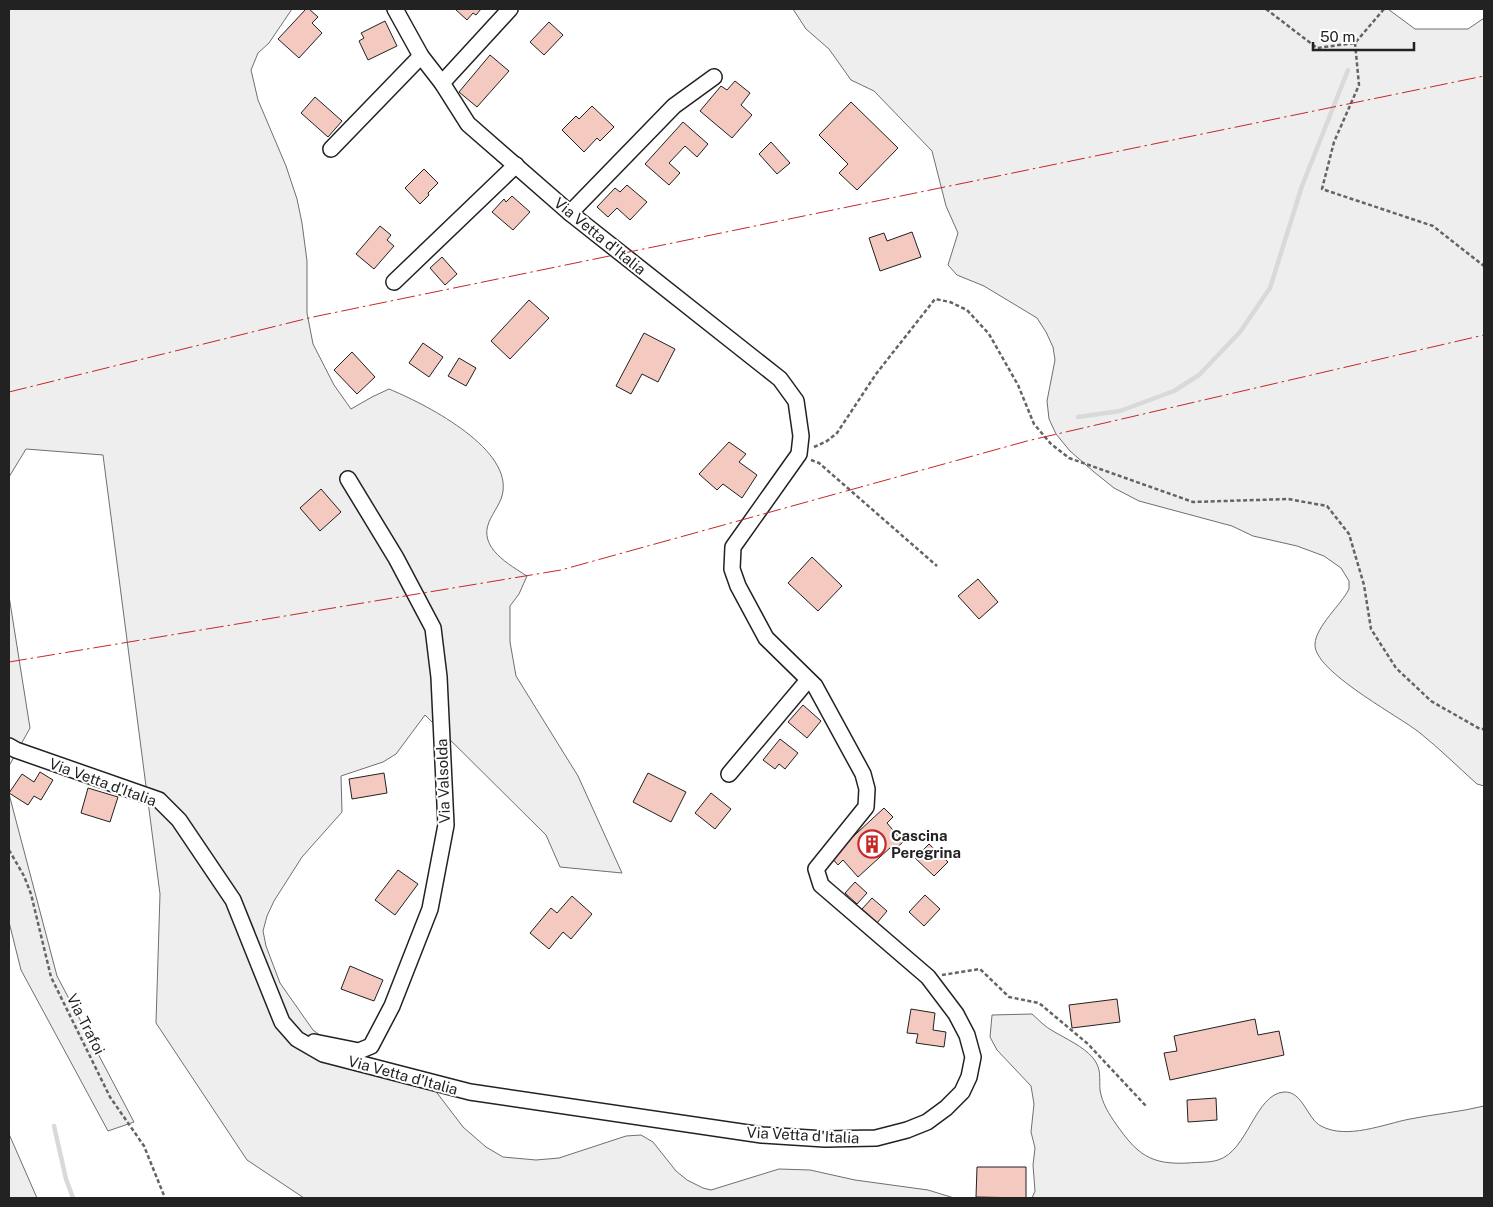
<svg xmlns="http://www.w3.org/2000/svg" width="1493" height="1207" font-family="'Public Sans',sans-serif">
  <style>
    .green { fill: #eee; stroke: #6f6f6f }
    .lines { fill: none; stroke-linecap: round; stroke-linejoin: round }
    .stream { stroke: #d9d9d9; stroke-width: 4.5 }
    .building { fill: #f3c9c0; stroke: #222 }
    .minor-casing { stroke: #222; stroke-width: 18 }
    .path { stroke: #646464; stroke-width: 2.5; stroke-dasharray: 4 2.5; stroke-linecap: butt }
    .minor { stroke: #fff; stroke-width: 15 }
    .power { stroke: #c62828; stroke-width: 1; stroke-dasharray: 18 4 2.5 4; stroke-linecap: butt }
    .labels { text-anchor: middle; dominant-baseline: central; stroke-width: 4; stroke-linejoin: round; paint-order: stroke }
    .street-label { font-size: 15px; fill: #222; stroke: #fff }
    .poi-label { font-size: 15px; font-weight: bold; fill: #222; stroke: #fff; text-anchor: start }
  </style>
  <rect width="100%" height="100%" fill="#fff"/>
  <g class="green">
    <path d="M9,9H292L269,43L258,53L251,70L258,100L286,166L297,199L302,223L307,261V313L313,344L334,385L351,409L372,397L389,389C423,403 509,446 503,491C502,502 493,512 489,522C478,548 510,565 527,576L519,594L510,606V642L516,676L578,776L622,873L560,867L546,835L425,715L396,754L383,762L341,776L342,812L302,857L274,901L267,916L263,931L266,946L280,983L313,1030L329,1042L388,1064L428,1081L463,1127L486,1147L503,1157L536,1160L559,1158L626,1136L641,1135L653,1142L676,1171L687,1180L703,1188L711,1190L779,1169L810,1170L855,1180L928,1190L954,1198H304L247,1160L156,1023L160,894L103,455L26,449L9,477Z"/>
    <path d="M793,9H1388L1415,29H1468L1484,18V786L1477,784C1458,767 1440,749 1420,733C1399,716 1313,671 1315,644C1316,626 1341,605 1349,589V581L1341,568L1324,556L1297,546L1253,536L1232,526L1139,501L1114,488L1094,472L1070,451L1056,434L1049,419L1047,401L1055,360L1053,347L1046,332L1037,318L984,286L957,275L948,265L958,233L946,206L932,151L874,91L851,80L829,49L806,29Z"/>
    <path d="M9,596L30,728L9,766Z"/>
    <path d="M9,794L57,976L134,1122L108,1131L21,970L9,922Z"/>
    <path d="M1032,1014C1039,1020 1045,1027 1053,1031C1066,1039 1083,1046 1093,1058C1102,1069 1099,1078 1100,1090C1102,1103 1109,1114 1116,1124C1137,1154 1150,1165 1188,1163C1197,1162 1209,1163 1218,1160C1248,1151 1255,1094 1284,1092C1303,1091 1307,1119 1321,1126C1347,1140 1384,1124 1410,1119C1435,1114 1460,1112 1484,1106V1198H1032L1035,1191L1033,1165L1035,1148L1031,1132L1034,1104L1031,1086L997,1050L990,1037L992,1015Z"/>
    <path d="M9,1134L37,1198H9Z"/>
  </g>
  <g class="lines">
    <g class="stream">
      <path d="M1078,417L1120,411L1174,391L1199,375L1240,332L1270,288L1302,186L1348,70"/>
      <path d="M54,1126L66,1179L73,1198"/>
    </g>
  </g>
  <g class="building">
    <path d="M306,9H309L318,17L312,23L322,33L299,58L278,39Z"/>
    <path d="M455,9H481L476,15L473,13L467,20Z"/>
    <path d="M385,21L397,46L368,60L359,41L364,38L361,33Z"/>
    <path d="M549,22L563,35L544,55L530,42Z"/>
    <path d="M490,55L509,71L477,107L459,92Z"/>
    <path d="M735,81L750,93L741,105L752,115L732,138L700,111L721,86L727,90Z"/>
    <path d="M315,97L342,121L328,137L301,113Z"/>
    <path d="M851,102L898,148L857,190L839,173L848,164L819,135Z"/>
    <path d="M592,106L614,127L600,141L597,138L584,152L562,130L576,116L579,119Z"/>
    <path d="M683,122L708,144L697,157L685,146L669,163L680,173L669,185L645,164Z"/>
    <path d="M771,142L790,163L777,174L759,154Z"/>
    <path d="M424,169L438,183L428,193L429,195L420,204L405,188Z"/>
    <path d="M627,185L647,202L630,220L617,208L608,217L597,207L615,188L620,192Z"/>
    <path d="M512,196L530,212L513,230L492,212L504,199L506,202Z"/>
    <path d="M380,226L391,235L387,240L394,246L374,269L356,254Z"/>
    <path d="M912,232L921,257L880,271L869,238L884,233L887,241Z"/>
    <path d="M442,257L457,274L445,285L430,268Z"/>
    <path d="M529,300L549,318L510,359L491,341Z"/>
    <path d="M644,333L675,349L658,382L642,374L631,394L616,386Z"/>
    <path d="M423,343L443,357L429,377L409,363Z"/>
    <path d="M352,352L375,377L357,394L334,370Z"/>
    <path d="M459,358L476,368L466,386L448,376Z"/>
    <path d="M729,442L746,454L739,462L757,475L742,498L723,484L717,490L699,474Z"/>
    <path d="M321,489L341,512L320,531L300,508Z"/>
    <path d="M812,557L842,586L818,611L788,583Z"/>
    <path d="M978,579L998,602L979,619L958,596Z"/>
    <path d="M803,705L821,721L807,738L788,722Z"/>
    <path d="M780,739L798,753L785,769L779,764L775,769L763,760Z"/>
    <path d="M40,772L53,780L41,800L34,796L28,805L9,793L22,774L34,782Z"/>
    <path d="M384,773L387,793L352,799L349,779Z"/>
    <path d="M648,773L686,792L671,822L633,802Z"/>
    <path d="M88,788L118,797L110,822L81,813Z"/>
    <path d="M711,793L731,809L715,829L695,813Z"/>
    <path d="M884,808L893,817L887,823L903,842L894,850L891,847L858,877L843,860L838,865L831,857Z"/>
    <path d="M929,844L948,862L934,876L915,858Z"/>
    <path d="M398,870L418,884L395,915L375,900Z"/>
    <path d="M855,882L867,893L857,904L845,893Z"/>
    <path d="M925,895L940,909L924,926L909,912Z"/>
    <path d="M572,896L592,914L571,939L563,932L549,949L530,933L551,908L557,913Z"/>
    <path d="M872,898L887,911L877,923L862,909Z"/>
    <path d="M350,966L383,980L374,1001L341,989Z"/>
    <path d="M1117,999L1120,1022L1072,1028L1069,1005Z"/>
    <path d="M911,1009L935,1013L933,1030L946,1032L944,1047L916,1043L918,1034L907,1033Z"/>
    <path d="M1255,1019L1258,1035L1279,1031L1284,1055L1170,1080L1164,1053L1177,1051L1174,1036Z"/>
    <path d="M1216,1098L1217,1120L1188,1122L1187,1100Z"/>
    <path d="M977,1167H1026V1198L976,1197Z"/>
  </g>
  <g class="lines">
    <g class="minor-casing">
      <g id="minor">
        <path d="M442,83L510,9"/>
        <path d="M331,149L421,56"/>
        <path d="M570,213L674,106L714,77"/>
        <path d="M394,282L516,165"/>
        <path d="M9,746L16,750L159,800L179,820L233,900L282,1022L297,1039L323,1054L470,1092L762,1135L825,1139L876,1138L907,1130L927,1122L946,1108L962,1092L969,1077L973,1057L967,1035L956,1014L928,977L821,885L816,869L866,807L867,789L863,774L815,686L766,638L738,586L732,569L733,547L799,454L801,436L796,401L780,379L570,213L468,124L442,83L421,56L395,9"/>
        <path d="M729,774L808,680"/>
        <path d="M314,1042L359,1051L371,1046L392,1006L430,909L446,825L439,677L433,628L396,558L348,479"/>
      </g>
    </g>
    <g class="path">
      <path d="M1266,9L1317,48L1355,43L1384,9"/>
      <path d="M1355,43L1359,85L1334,142L1322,189L1433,226L1484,266"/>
      <path d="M814,447L827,441L837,433L876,374L935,299L950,302L967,310L989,334L1018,385L1034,424L1051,444L1069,458L1193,502L1288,499L1327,506L1349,534L1364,585L1371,629L1396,668L1431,701L1480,729H1484"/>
      <path d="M811,460L819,463L937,566"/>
      <path d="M9,850L24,876L31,894L51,977L110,1097L144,1146L165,1198"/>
      <path d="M942,975L980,969L1009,997L1039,1003L1088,1044L1146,1106"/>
    </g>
    <use href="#minor" class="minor"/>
    <g class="power">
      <path d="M9,392L313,317L1484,76"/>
      <path d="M9,662L561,570L1027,441L1484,335"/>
    </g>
  </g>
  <defs>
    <g id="building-ring" transform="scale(1.4375)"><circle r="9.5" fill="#fff" stroke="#c62828" stroke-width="1.5"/><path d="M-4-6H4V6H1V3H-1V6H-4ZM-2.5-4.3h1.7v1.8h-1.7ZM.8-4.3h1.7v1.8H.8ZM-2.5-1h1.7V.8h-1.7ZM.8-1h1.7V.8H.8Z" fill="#c62828"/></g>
  </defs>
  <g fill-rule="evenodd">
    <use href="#building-ring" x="872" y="844"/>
  </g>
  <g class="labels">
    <g class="street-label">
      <text transform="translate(600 236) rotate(39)">Via Vetta d'Italia</text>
      <text transform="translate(443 781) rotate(-92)">Via Valsolda</text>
      <text transform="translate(103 782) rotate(20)">Via Vetta d'Italia</text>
      <text transform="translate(86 1024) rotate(63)">Via Trafoi</text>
      <text transform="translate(403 1075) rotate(15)">Via Vetta d'Italia</text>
      <text transform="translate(803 1135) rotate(3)">Via Vetta d'Italia</text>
    </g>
    <g class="poi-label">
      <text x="891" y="835">Cascina<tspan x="891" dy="17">Peregrina</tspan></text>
    </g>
  </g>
  <rect width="1493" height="1207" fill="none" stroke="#222222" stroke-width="20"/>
  <path d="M1313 42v8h101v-8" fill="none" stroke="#222222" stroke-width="2.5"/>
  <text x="1320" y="42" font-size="15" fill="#222222" stroke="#ffffff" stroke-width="4" paint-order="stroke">50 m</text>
</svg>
